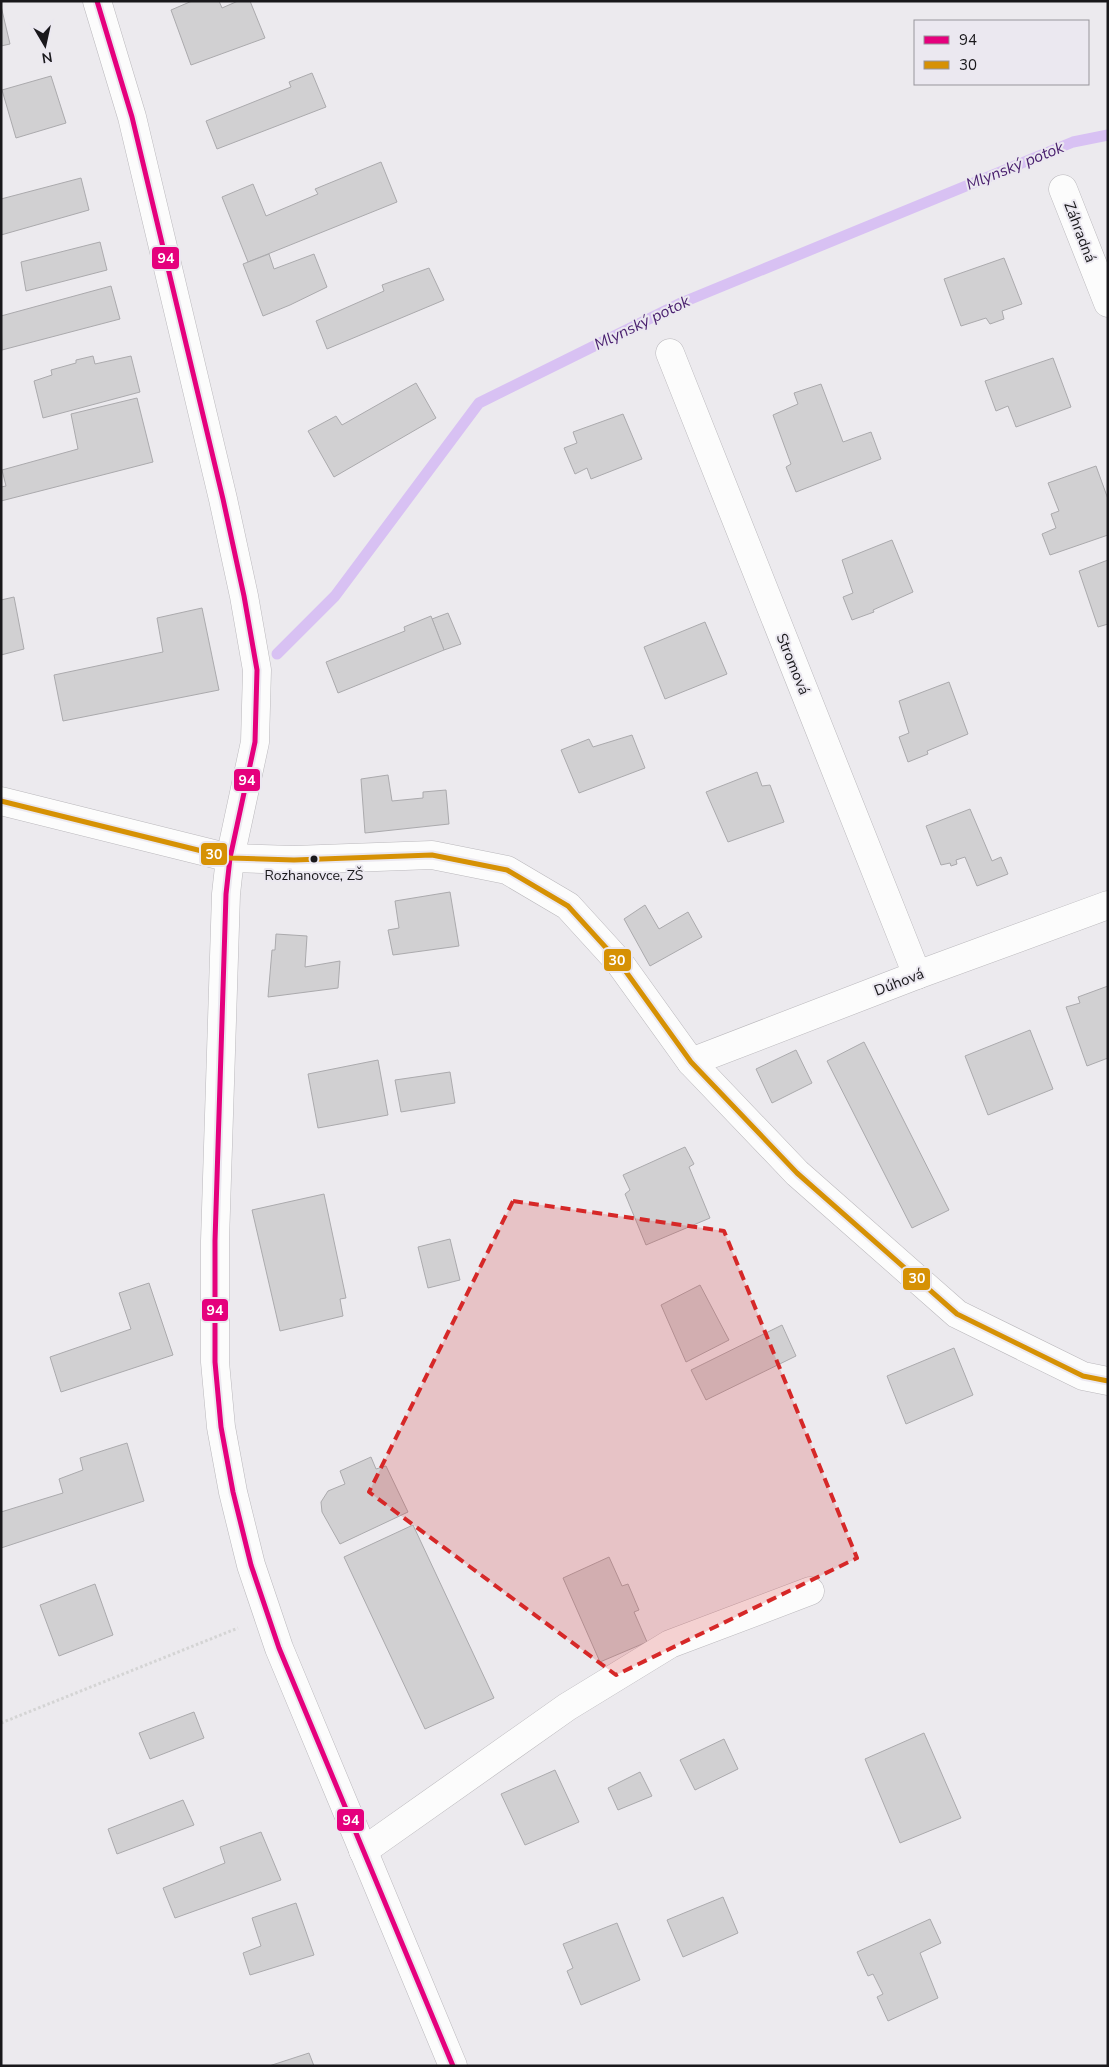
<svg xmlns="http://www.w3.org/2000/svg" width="1109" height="2067" font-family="'Nunito Sans',sans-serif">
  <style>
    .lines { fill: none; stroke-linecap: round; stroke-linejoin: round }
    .stream { stroke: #d8c1f3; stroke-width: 11 }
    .building { fill: #d1d0d2; stroke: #abaaad }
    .minor-casing { stroke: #bab8bc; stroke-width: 29 }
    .tertiary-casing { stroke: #bab8bc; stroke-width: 29 }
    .path { stroke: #d4d4d4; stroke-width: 3; stroke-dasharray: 2.5 2.5; stroke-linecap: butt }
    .minor { stroke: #fcfcfc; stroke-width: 28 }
    .tertiary { stroke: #fcfcfc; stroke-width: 28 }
    .bus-1-casing { stroke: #ebe8f0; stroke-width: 9 }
    .bus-2-casing { stroke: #ebe8f0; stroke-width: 9 }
    .bus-1 { stroke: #e5007d; stroke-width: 5 }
    .bus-2 { stroke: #d69104; stroke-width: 5 }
    .marked { fill: #d62828; fill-opacity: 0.2; stroke: #d62828; stroke-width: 4; stroke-dasharray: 10 6; stroke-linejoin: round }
    .bus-dot { fill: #19181b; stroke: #ebe8f0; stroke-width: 2 }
    .labels { text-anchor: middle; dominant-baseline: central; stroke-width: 4; stroke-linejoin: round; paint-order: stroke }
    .bus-label { font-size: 14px; fill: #19181b; stroke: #ebe8f0 }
    .street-label { font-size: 15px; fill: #19181b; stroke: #ebe8f0 }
    .water-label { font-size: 16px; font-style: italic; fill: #491f6e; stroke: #ebe8f0 }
    .line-badge { stroke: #ebe8f0; stroke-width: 2 }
    .badge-label { font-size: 14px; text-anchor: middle; font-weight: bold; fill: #fff }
  </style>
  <rect width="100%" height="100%" fill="#eceaee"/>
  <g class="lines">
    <path class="stream" d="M277,654L335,596L479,403L681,303L1073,142L1108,135"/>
  </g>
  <g class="building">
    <path d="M192,1H219L222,8L238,1H250L265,38L191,65L171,10Z"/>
    <path d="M1,6L10,44L1,46Z"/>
    <path d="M312,73L326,107L217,149L206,121L291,87L289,82Z"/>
    <path d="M51,76L66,123L16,138L2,90Z"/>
    <path d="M381,162L397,202L248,262L222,197L253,184L266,216L318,194L315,189Z"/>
    <path d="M81,178L89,210L1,235V199Z"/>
    <path d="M100,242L107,270L26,291L21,262Z"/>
    <path d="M269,254L274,269L314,254L327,287L290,305L263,316L243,264Z"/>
    <path d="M1004,258L1022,304L1002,311L1004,319L990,324L986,318L961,326L944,279Z"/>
    <path d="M429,268L444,300L327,349L316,321L384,291L382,285Z"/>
    <path d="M111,286L120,319L2,350L1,316Z"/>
    <path d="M93,356L95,364L131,356L140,392L43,418L34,381L52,375L51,370L76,363V360Z"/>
    <path d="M1053,358L1071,407L1016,427L1008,406L996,411L985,381Z"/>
    <path d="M416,383L436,418L334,477L308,431L336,416L342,425Z"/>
    <path d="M821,384L843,442L871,432L881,459L796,492L786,467L791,464L773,415L798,404L794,393Z"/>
    <path d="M137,398L153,462L1,501V487L6,486L2,470L78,449L71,414Z"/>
    <path d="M623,414L642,459L591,479L587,468L575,474L564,448L577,443L573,432Z"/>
    <path d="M1096,466L1108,499V535L1050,555L1042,534L1056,528L1051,514L1059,511L1048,483Z"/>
    <path d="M892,540L913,592L873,610L874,612L852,620L843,597L853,593L842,560Z"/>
    <path d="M1108,560V624L1098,627L1079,571Z"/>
    <path d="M14,597L24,649L1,655V600Z"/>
    <path d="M202,608L219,690L63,721L54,675L163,652L157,618Z"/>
    <path d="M448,613L461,644L444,650L432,619Z"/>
    <path d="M431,616L444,650L338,693L326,662L405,631L404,627Z"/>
    <path d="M705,622L727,674L665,699L644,647Z"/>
    <path d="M949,682L968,734L927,751L928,754L908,762L899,737L909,733L899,701Z"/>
    <path d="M632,735L645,768L579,793L561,750L589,739L593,747Z"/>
    <path d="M757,772L762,786L770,785L784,822L728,842L706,792Z"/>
    <path d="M388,775L392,801L423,798V792L446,790L449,824L365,833L361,779Z"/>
    <path d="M970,809L992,861L1001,857L1008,874L977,886L965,857L956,860L957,864L951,866L950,863L941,865L926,826Z"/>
    <path d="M450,892L459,946L393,955L388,930L399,928L395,901Z"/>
    <path d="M645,905L659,929L688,912L702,937L650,966L624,919Z"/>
    <path d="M276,934L307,936L305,967L340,961L338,988L268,997L272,950H275Z"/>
    <path d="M1108,986V1058L1087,1066L1066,1007L1080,1003L1078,997Z"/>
    <path d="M1030,1030L1053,1089L988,1115L965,1056Z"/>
    <path d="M864,1042L949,1210L912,1228L827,1061Z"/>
    <path d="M796,1050L812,1083L772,1103L756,1069Z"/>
    <path d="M378,1060L388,1115L318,1128L308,1074Z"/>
    <path d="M450,1072L455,1103L401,1112L395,1080Z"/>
    <path d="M685,1147L694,1164L689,1167L710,1218L646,1245L625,1194L630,1190L623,1175Z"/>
    <path d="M324,1194L346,1298L340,1299L343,1316L280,1331L252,1210Z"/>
    <path d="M450,1239L460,1280L428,1288L418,1247Z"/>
    <path d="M149,1283L173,1355L61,1392L50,1357L131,1329L119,1293Z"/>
    <path d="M700,1285L729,1340L686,1362L661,1305Z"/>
    <path d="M782,1325L796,1356L706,1400L691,1370Z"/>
    <path d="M954,1348L973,1395L906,1424L887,1376Z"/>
    <path d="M127,1443L144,1501L1,1548V1512L63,1493L59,1479L83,1470L80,1458Z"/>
    <path d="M371,1457L376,1469L386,1466L408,1512L340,1544L322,1512L321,1502L328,1491L345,1484L340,1471Z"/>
    <path d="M413,1525L494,1698L425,1729L344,1557Z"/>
    <path d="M609,1557L622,1586L628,1584L639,1610L634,1612L647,1642L600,1662L563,1578Z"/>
    <path d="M95,1584L113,1635L59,1656L40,1605Z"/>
    <path d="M194,1712L204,1738L150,1759L139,1733Z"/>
    <path d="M924,1733L961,1818L900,1843L865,1759Z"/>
    <path d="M724,1739L738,1769L695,1790L680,1760Z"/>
    <path d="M555,1770L579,1822L525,1845L501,1794Z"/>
    <path d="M640,1772L652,1796L618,1810L608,1788Z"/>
    <path d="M183,1800L194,1825L117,1854L108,1829Z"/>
    <path d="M261,1832L281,1880L175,1918L163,1888L225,1863L220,1847Z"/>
    <path d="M723,1897L738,1933L683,1957L667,1920Z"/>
    <path d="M296,1903L314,1955L250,1975L243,1953L261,1946L252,1918Z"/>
    <path d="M930,1919L941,1943L920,1953L938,1998L888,2021L877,1997L883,1994L873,1974L868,1976L857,1952Z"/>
    <path d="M617,1923L640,1980L581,2005L567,1971L573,1968L563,1944Z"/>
    <path d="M309,2053L314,2066H269Z"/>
  </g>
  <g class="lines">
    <g class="minor-casing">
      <g id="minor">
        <path d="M1063,189L1108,303"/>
        <path d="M670,353L917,975"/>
        <path d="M1,801L230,858L294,860L432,855L507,870L568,906L619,962L691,1062L797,1173L957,1314L1083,1376L1108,1381"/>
        <path d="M691,1062L917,975L1108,905"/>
        <path d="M363,1851L567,1707L670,1644L810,1591"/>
      </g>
    </g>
    <g class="tertiary-casing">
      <path id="tertiary" d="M97,1L132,117L223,499L244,596L257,670L255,742L230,858L226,894L215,1241V1362L221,1427L233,1492L251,1565L279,1648L453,2066"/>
    </g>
    <path class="path" d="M1,1723L238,1628"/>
    <use href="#minor" class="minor"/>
    <use href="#tertiary" class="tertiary"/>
    <g class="bus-1-casing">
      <path id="bus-1" d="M97,1L132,117L223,499L244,596L257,670L255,742L230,858L226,894L215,1241V1362L221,1427L233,1492L251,1565L279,1648L453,2066"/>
    </g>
    <g class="bus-2-casing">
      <path id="bus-2" d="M1,801L230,858L294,860L432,855L507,870L568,906L619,962L691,1062L797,1173L957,1314L1083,1376L1108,1381"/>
    </g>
    <use href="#bus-1" class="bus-1"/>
    <use href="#bus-2" class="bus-2"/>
  </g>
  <path class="marked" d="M513,1201L724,1231L857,1558L616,1675L369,1492Z"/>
  <circle class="bus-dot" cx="314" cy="859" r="4.5"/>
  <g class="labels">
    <g class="bus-label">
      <text x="314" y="875">Rozhanovce, ZŠ</text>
    </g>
    <g class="street-label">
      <text transform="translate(1080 232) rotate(69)">Záhradná</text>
      <text transform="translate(793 664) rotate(68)">Stromová</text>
      <text transform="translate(899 982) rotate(-21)">Dúhová</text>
    </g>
    <g class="water-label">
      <text transform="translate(1015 166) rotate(-22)">Mlynský potok</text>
      <text transform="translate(642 323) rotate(-26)">Mlynský potok</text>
    </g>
  </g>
  <g class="line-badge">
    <rect x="151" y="246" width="29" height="24" rx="5" fill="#e5007d"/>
    <rect x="233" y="768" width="28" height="24" rx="5" fill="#e5007d"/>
    <rect x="200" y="842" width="28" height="24" rx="5" fill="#d69104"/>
    <rect x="603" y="948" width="29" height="24" rx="5" fill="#d69104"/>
    <rect x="902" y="1267" width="29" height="24" rx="5" fill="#d69104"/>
    <rect x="201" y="1298" width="28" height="24" rx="5" fill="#e5007d"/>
    <rect x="336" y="1808" width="29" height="24" rx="5" fill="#e5007d"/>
  </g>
  <g class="badge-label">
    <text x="166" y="263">94</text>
    <text x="247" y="785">94</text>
    <text x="214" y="859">30</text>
    <text x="617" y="965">30</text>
    <text x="917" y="1283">30</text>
    <text x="215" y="1315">94</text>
    <text x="351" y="1825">94</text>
  </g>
  <rect width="1109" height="2067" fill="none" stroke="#19181b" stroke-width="5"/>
  <rect x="914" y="20" width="175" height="65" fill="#ebe8f0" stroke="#97959b"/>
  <rect x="924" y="36" width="25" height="8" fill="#e5007d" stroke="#97959b"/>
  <text x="959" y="45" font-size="15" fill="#19181b">94</text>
  <rect x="924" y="61" width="25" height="8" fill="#d69104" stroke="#97959b"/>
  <text x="959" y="70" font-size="15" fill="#19181b">30</text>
  <g transform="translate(45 45) rotate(171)" stroke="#ebe8f0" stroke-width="4" paint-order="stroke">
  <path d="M0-4L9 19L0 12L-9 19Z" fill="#19181b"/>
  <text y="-8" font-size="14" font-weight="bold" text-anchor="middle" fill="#19181b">N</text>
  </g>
</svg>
